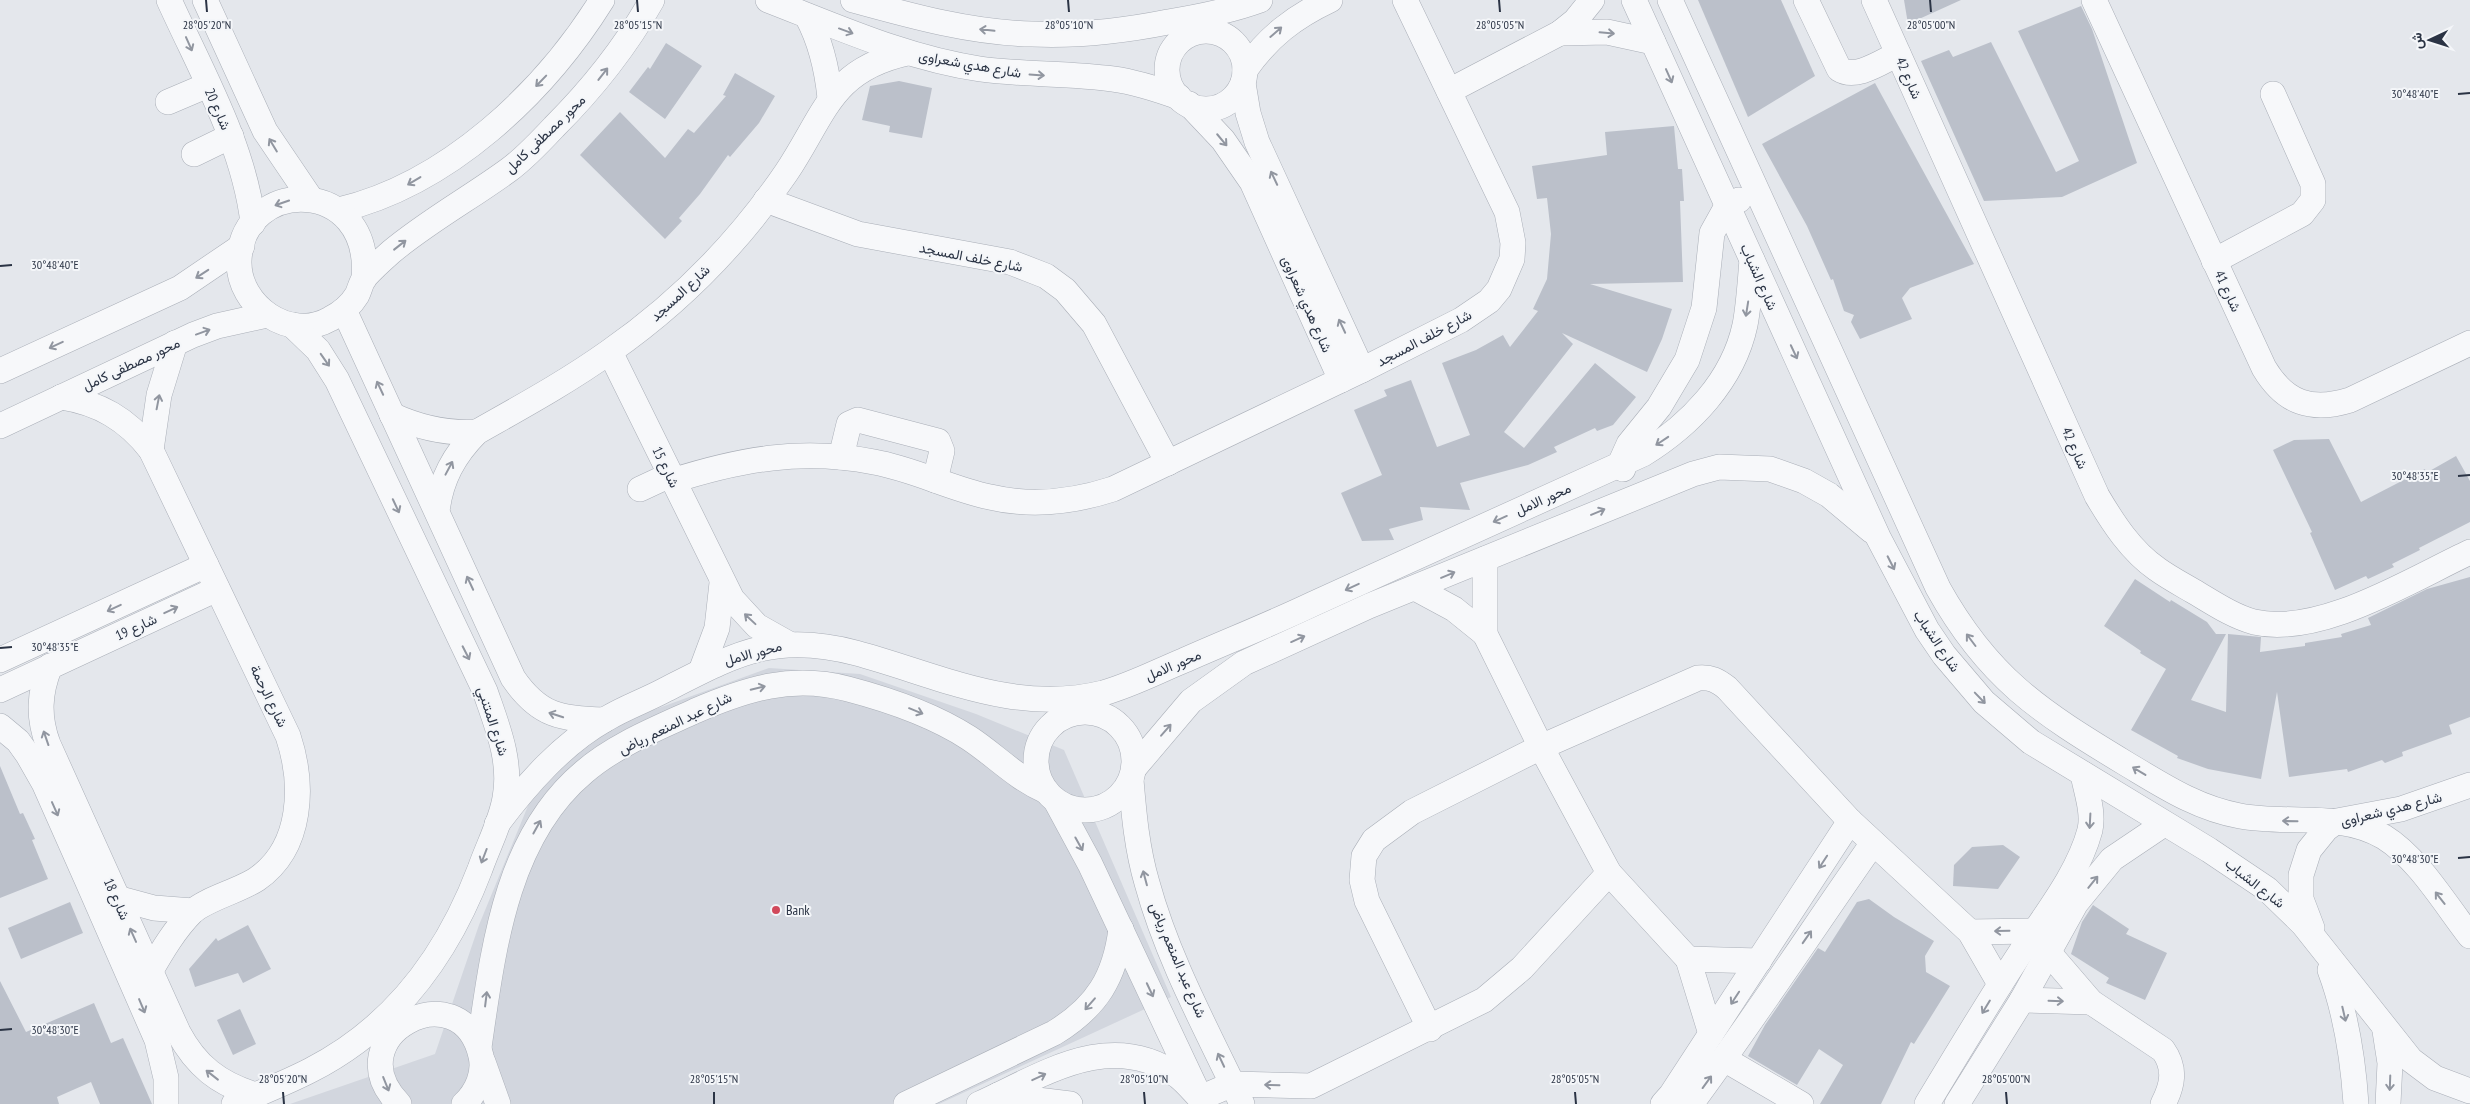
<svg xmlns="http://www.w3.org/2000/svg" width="2470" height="1104" font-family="'PT Sans Narrow',Vazirmatn,sans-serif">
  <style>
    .built { fill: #d2d6de }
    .building { fill: #bbc0ca }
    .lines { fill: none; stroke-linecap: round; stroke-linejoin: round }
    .minor-casing { stroke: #a9aeb7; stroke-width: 26 }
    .minor { stroke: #f7f8fa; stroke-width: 25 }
    .oneway { stroke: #9196a0 }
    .ticks { fill: none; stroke: #2b3445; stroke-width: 2 }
    .poi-dot { fill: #d1495b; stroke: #f4f6f9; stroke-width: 2 }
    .labels { text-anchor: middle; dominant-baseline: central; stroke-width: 4; stroke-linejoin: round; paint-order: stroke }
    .street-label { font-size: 14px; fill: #2b3445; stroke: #f4f6f9 }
    .poi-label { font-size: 14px; fill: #2b3445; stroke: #f4f6f9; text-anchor: start }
    .ticks-label { font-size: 12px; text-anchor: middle; fill: #2b3445; stroke: #f4f6f9; stroke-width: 4; stroke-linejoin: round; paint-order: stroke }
  </style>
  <rect width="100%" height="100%" fill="#e4e7ec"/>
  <path class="built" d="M769,668L860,674L976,714L1064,750L1171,997L939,1104H290L435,1054L479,925L532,796L531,788L623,721Z"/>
  <g class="building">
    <path d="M1698,0H1781L1815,76L1748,117Z"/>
    <path d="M1904,0H1961L1908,24Z"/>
    <path d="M2081,6L2092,29L2137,163L2062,197L1984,201L1921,61L1949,50L1953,57L1991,42L2056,172L2079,161L2018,31Z"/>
    <path d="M666,43L702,66L665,119L629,92L648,67L650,69Z"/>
    <path d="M735,73L775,96L759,123L730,157L728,155L700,194L679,218L682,221L665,239L580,155L620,112L665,158L688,129L694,133L726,96L723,95Z"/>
    <path d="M899,81L932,88L922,138L889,132L890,126L862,120L870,86Z"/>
    <path d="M1875,83L1974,264L1910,288L1902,298L1912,319L1860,339L1851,322L1854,315L1844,311L1833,279L1831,280L1807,226L1762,144Z"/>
    <path d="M1674,126L1678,169H1682L1684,201H1680L1683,282L1590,284L1672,309L1662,339L1647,372L1562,333L1573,344L1504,432L1524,448L1595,363L1636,397L1613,425L1597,431L1595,428L1554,447L1557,452L1528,465L1460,483L1470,510L1420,507L1423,520L1389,529L1394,540L1362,541L1341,493L1382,475L1354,410L1387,396L1384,390L1411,380L1437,447L1470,435L1442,363L1476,350L1503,335L1510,347L1538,311L1533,309L1547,279L1551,234L1547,198L1537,199L1532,166L1607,155L1605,132Z"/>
    <path d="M2329,439L2361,502L2425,469L2426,473L2456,456L2470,481V522L2419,548L2420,550L2392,564L2394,567L2368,579L2366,576L2335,590L2310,533L2312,532L2273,450L2294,440Z"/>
    <path d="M2470,577V717L2449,725L2452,734L2402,752L2403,756L2385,763L2382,760L2348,772L2347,769L2289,777L2277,692L2261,779L2208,769L2177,758L2178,756L2131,730L2166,669L2140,653L2141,651L2104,626L2135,579L2170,602L2171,600L2207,622L2216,634H2226L2191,700L2226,712L2228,634L2261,637L2260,652L2305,646V643L2342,637L2341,634L2371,625L2368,618L2427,589Z"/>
    <path d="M0,766L20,814L23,813L35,839L32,840L48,879L0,898Z"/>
    <path d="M2003,845L2020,857L1998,889L1953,886L1954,865L1972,847Z"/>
    <path d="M1869,899L1894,917L1934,941L1925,956L1926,972L1950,986L1914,1044L1911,1042L1881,1104H1820L1843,1065L1819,1049L1797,1085L1748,1056L1765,1025L1818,948L1825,952L1857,902Z"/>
    <path d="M70,902L83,933L21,959L8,928Z"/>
    <path d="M2093,905L2129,929L2126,934L2167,953L2145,1000L2106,983L2109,978L2071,954L2082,922Z"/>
    <path d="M248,925L271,969L243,983L238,973L195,987L189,969L216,938L218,941Z"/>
    <path d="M0,981L26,1032L94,1003L111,1043L123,1038L152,1104H100L91,1082L57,1097L59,1104H0Z"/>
    <path d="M240,1009L256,1044L233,1055L217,1020Z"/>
  </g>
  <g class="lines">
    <g class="minor-casing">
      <g id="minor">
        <path d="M169,0C201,71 244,145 253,223"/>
        <path d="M205,0L265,131L311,199"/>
        <path d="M768,0C838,27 906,58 980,69C1024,75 1069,73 1113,79C1135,82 1157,89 1179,97"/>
        <path d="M853,0C911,16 972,33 1032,34C1078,36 1123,31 1168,22C1199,17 1230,11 1260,0"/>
        <path d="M1634,0L1878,537L1927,630L1944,655L1984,702L2031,742L2209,850L2267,889L2303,924L2411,1060L2435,1078L2470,1091"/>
        <path d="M1670,0L1938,588C1988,678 2039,711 2125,763C2162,785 2196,808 2240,816C2288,825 2340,811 2384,837C2418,858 2445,904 2470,936"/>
        <path d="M1806,0L1839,69C1856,80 1881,62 1898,54"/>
        <path d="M1874,0L2097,496C2113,523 2131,551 2157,569C2168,577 2181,584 2193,591C2212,602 2232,616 2254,622C2320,637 2410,580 2470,552"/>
        <path d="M2094,0L2264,368C2285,403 2311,412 2350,400L2470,343"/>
        <path d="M807,16C821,42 827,68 830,98"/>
        <circle cx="1206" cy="70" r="39"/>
        <path d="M1560,33L1607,32L1653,42"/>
        <path d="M1245,70C1268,37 1294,17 1330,0"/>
        <path d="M1243,83L1248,113L1257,142L1362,370"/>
        <path d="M1449,91L1560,33L1575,21L1592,0"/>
        <path d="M168,102L208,85"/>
        <path d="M1189,104L1223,140L1252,182L1341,380"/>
        <path d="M194,154L231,136"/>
        <path d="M766,200L858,234L1010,262L1046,276L1065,290L1094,324L1168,463"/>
        <path d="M339,210C448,184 544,93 602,0"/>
        <path d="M2214,261L2302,214L2313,200V184L2273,94"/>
        <path d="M364,279C373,176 242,176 239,261C238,306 290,342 330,319C340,314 351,305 357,295C360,289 361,282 365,277C373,268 382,260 391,252C428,221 472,197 510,169C526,157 540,142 554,127C593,88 625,48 652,0"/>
        <path d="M344,310L513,678C539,716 561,719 604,720"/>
        <path d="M610,352L732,599L757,626L789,644"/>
        <path d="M0,371L180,288L242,246"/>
        <path d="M61,397C99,403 127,419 151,450L288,736C304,784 303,847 257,879C239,891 206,899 192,912C175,929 162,951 150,972"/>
        <path d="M392,415C420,428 446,434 477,432"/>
        <path d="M0,426L193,335L217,326L267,315"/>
        <path d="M151,450L159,395L175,343"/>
        <path d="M841,457L849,424L858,420L938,441L942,451L935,480"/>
        <path d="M1623,469L1620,464L1629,444L1659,407L1687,360L1704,308L1712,233L1727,206L1739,200"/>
        <path d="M672,481C741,459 802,448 874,462C914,469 951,489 990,497C1032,507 1073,502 1113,489L1362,370L1461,320L1489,301L1499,289L1512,259L1513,243L1507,212L1405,0"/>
        <path d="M640,489L670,475"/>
        <path d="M437,511C441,479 454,455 477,432C521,407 567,382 609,352C678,304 739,242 786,173C825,115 830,70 907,53"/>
        <path d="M1485,559V634L1541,747L1609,873L1688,959L1711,1034"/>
        <path d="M1415,588L1454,609L1485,634"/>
        <path d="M0,660L206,565"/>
        <path d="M50,666C39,693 38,717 48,744L178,1032C196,1066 219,1084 256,1095"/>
        <path d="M701,671L717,628L722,583"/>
        <path d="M0,690L217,589"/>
        <circle cx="1085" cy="761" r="49"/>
        <path d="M0,726L18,741L28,755L44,783L87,880L157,1040L166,1078V1104"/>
        <path d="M1135,767L1191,701L1244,663L1369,606L1693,474L1719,467L1770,469L1804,481L1829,495L1872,531"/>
        <path d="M1131,780C1134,815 1137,849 1147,883C1168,960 1208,1032 1242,1104"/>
        <path d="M1056,801L1090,864L1196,1089"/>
        <path d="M497,824C527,784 562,744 606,719C624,708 644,701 663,691C734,655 773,631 856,653C938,675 1015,715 1103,693C1132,685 1158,671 1185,660C1228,641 1271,624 1313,604C1423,554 1533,504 1643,454C1690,425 1733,381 1745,325C1749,304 1750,282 1752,260"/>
        <path d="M117,898L154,908L193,911"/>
        <path d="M2312,928L2301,899V875L2309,850L2326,829L2337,821L2401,809L2470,785"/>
        <path d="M1970,932L2034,931"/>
        <path d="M2048,952L2091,1002L2163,1050C2176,1068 2173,1085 2163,1104"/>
        <path d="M1688,959L1759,961"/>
        <path d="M2330,970C2346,1013 2353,1058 2356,1104"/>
        <path d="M2022,1000L2091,1002"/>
        <path d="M1430,1029L1367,901L1362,880L1364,856L1374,840L1412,812L1541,747L1698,678C1711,677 1717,680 1727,688L1850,821L1970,932L2000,984"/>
        <path d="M2385,1031L2390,1063L2388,1104"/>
        <path d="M479,1047C493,952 505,838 584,772C615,745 658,728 695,711C746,689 792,674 848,689C890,700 932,714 969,738C995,755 1016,778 1046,791"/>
        <path d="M1724,1059L1801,1104"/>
        <path d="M483,1062L498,1104"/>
        <path d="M998,1095L1070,1104"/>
        <path d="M234,1104C260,1093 286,1083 311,1070C395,1027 447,956 480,869C488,846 501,822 505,798C512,761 497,726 485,691L337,380L318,350L292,325"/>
        <path d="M399,1104C333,1036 461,968 481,1056C485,1073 477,1092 464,1104"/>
        <path d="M906,1104L1054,1033C1097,1007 1115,977 1121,929"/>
        <path d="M979,1104C1043,1075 1110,1028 1178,1076C1186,1082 1193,1091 1200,1098L1233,1084L1311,1086L1484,1000L1522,968L1609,873"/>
        <path d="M1663,1104L1671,1095L1850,821"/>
        <path d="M1691,1104C1754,1019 1812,930 1873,843"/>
        <path d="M1927,1104C1957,1054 1987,1004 2019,955C2044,916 2078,875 2090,830C2094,812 2086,791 2083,774"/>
        <path d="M1957,1104L2022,1000L2076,903L2112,859L2164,824"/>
      </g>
    </g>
    <use href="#minor" class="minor"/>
  </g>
  <defs><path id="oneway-shaft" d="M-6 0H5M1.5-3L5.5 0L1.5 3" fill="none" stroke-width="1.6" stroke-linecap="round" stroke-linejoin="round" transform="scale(1.25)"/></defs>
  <g class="oneway">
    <use href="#oneway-shaft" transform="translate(987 30) rotate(-174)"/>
    <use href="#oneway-shaft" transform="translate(846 31) rotate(20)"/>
    <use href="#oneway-shaft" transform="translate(1276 32) rotate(-41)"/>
    <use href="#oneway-shaft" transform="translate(1607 33) rotate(5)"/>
    <use href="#oneway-shaft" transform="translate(189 44) rotate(66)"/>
    <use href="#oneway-shaft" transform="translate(603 74) rotate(-52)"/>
    <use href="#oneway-shaft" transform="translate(1037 75) rotate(4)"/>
    <use href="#oneway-shaft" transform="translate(1669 76) rotate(66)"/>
    <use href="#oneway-shaft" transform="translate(541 81) rotate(134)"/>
    <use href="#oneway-shaft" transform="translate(1222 140) rotate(50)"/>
    <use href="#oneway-shaft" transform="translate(273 145) rotate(-121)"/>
    <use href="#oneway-shaft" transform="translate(1274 178) rotate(-115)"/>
    <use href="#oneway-shaft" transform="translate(414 181) rotate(149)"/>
    <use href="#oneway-shaft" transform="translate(282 203) rotate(161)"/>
    <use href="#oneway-shaft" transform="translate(400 245) rotate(-38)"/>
    <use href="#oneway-shaft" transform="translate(202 274) rotate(147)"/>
    <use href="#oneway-shaft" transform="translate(1747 309) rotate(99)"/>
    <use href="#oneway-shaft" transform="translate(1342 326) rotate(-115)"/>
    <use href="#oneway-shaft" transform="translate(203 332) rotate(-20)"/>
    <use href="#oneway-shaft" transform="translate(56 345) rotate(155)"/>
    <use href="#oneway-shaft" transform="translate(1794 352) rotate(65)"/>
    <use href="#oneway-shaft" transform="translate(325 360) rotate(55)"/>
    <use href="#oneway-shaft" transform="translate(380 388) rotate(-115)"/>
    <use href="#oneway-shaft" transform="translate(158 402) rotate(-79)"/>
    <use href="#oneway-shaft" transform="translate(1662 441) rotate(146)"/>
    <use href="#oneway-shaft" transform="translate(449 468) rotate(-62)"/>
    <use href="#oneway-shaft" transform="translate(396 506) rotate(65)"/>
    <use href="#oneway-shaft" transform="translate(1598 512) rotate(-23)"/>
    <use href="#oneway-shaft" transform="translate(1500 519) rotate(156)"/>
    <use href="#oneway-shaft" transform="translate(1891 563) rotate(63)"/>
    <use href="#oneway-shaft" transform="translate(1448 575) rotate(-23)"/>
    <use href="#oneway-shaft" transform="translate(470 583) rotate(-115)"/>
    <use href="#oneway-shaft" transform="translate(1352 587) rotate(155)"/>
    <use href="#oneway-shaft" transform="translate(114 608) rotate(155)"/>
    <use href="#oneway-shaft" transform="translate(171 610) rotate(-25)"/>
    <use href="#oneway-shaft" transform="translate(750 619) rotate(-137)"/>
    <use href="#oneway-shaft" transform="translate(1298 639) rotate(-24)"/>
    <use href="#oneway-shaft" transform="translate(1971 640) rotate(-127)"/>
    <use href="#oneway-shaft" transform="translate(466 653) rotate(63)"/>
    <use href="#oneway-shaft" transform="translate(758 688) rotate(-14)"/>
    <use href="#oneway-shaft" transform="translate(1980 698) rotate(46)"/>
    <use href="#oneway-shaft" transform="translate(916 711) rotate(22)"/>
    <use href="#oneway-shaft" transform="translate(556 715) rotate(-162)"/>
    <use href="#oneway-shaft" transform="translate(1166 730) rotate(-49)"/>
    <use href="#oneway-shaft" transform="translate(46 738) rotate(-109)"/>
    <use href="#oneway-shaft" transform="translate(2139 771) rotate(-149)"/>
    <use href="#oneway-shaft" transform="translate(55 809) rotate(66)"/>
    <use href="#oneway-shaft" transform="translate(2090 821) rotate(93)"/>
    <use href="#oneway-shaft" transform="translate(2290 821) rotate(-179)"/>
    <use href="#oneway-shaft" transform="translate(537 827) rotate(-61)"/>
    <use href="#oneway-shaft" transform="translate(1079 844) rotate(61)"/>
    <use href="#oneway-shaft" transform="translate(484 856) rotate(111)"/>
    <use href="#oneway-shaft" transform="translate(1823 862) rotate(123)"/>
    <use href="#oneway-shaft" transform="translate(1145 878) rotate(-105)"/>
    <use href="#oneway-shaft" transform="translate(2093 882) rotate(-51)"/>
    <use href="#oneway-shaft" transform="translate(2440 898) rotate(-128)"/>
    <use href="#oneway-shaft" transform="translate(2002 931) rotate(179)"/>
    <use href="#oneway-shaft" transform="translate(133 935) rotate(-114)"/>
    <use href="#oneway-shaft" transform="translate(1807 937) rotate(-55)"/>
    <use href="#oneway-shaft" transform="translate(1150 990) rotate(65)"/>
    <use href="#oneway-shaft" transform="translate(1735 998) rotate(123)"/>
    <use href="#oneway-shaft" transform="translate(486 999) rotate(-83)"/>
    <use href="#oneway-shaft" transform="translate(2056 1001) rotate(2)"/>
    <use href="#oneway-shaft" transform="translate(1090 1004) rotate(131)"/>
    <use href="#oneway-shaft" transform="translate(142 1006) rotate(67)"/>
    <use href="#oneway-shaft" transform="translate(1986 1007) rotate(121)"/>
    <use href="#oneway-shaft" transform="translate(2344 1014) rotate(77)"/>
    <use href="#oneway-shaft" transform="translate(1221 1060) rotate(-115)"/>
    <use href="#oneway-shaft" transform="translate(212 1075) rotate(-142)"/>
    <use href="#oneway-shaft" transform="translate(1039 1077) rotate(-25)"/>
    <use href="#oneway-shaft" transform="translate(1707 1082) rotate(-54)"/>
    <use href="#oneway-shaft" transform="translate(2390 1083) rotate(92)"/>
    <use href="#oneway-shaft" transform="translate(386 1084) rotate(68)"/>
    <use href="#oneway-shaft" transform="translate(1272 1085) rotate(-178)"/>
  </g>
  <path class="ticks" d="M206,0L207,12M637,0L638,12M1068,0L1069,12M1499,0L1500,12M1930,0L1931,12M2458,94L2470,93M0,266L12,265M2458,476L2470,475M0,648L12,647M2458,858L2470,857M0,1030L12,1029M283,1092L284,1104M714,1092V1104M1144,1092L1145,1104M1575,1092L1576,1104M2006,1092L2007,1104"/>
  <circle class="poi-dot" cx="776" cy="910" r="5"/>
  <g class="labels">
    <g class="street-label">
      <text transform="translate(970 64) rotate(10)">شارع هدي شعراوى</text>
      <text transform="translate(1909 78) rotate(66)">شارع 42</text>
      <text transform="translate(218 109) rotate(66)">شارع 20</text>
      <text transform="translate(545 134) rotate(-44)">محور مصطفى كامل</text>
      <text transform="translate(971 257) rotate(11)">شارع خلف المسجد</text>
      <text transform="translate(1759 277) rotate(66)">شارع الشباب</text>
      <text transform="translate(2228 291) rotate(65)">شارع 41</text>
      <text transform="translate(680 293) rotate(-43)">شارع المسجد</text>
      <text transform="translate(1307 304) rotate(66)">شارع هدي شعراوى</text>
      <text transform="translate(1424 338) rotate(-28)">شارع خلف المسجد</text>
      <text transform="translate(131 364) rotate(-25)">محور مصطفى كامل</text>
      <text transform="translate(2075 448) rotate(66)">شارع 42</text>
      <text transform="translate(666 467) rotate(64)">شارع 15</text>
      <text transform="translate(1543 499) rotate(-24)">محور الامل</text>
      <text transform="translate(136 627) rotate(-25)">شارع 19</text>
      <text transform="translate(1937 641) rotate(56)">شارع الشباب</text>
      <text transform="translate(753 653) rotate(-15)">محور الامل</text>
      <text transform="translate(1173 665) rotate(-23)">محور الامل</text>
      <text transform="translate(269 696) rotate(64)">شارع الرحمة</text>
      <text transform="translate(493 721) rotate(72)">شارع المتنبي</text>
      <text transform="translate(675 723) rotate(-26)">شارع عبد المنعم رياض</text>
      <text transform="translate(2391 809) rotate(-14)">شارع هدي شعراوى</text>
      <text transform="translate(2255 883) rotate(38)">شارع الشباب</text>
      <text transform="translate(117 899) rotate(66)">شارع 18</text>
      <text transform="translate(1178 960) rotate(67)">شارع عبد المنعم رياض</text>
    </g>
    <g class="poi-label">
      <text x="786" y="910">Bank</text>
    </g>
  </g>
  <g class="ticks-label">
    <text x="207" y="29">28°05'20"N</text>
    <text x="638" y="29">28°05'15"N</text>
    <text x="1069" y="29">28°05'10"N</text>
    <text x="1500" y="29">28°05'05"N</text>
    <text x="1931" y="29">28°05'00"N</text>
    <text x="2415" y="98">30°48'40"E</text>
    <text x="55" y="269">30°48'40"E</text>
    <text x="2415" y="480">30°48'35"E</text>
    <text x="55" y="651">30°48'35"E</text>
    <text x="2415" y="863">30°48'30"E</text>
    <text x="55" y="1034">30°48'30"E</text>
    <text x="283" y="1083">28°05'20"N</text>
    <text x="714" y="1083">28°05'15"N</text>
    <text x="1144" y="1083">28°05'10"N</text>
    <text x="1575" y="1083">28°05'05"N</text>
    <text x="2006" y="1083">28°05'00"N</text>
  </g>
  <g transform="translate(2430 40) rotate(266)" stroke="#f4f6f9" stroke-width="4" paint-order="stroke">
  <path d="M0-4L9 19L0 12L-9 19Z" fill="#2b3445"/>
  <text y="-8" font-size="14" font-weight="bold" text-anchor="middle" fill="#2b3445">ش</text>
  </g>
</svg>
